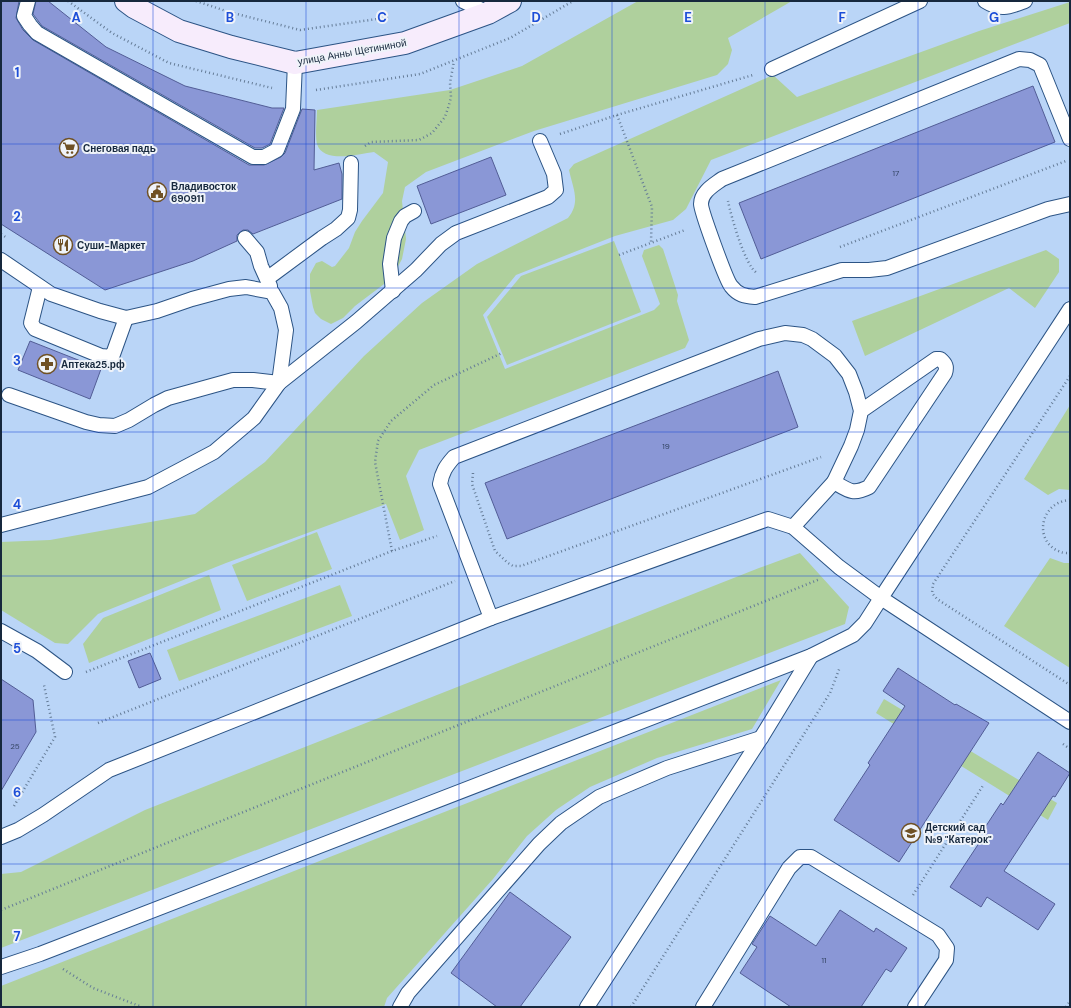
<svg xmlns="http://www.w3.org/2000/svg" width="1071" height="1008" font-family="'DM Sans',sans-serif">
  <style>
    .green { fill: #afd09d }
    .building { fill: #8a97d6; stroke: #525d96 }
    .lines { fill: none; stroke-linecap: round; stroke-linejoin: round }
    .service-casing { stroke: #2c5485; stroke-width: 16 }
    .secondary-casing { stroke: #2c5485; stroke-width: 24 }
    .path { stroke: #657c97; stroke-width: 2.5; stroke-dasharray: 1 3; stroke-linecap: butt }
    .service { stroke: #fff; stroke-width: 14 }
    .secondary { stroke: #f7ecfc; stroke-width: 22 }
    .grid { fill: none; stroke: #1d4ed8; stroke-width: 1; stroke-opacity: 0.55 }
    .labels { text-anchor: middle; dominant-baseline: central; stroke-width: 4; stroke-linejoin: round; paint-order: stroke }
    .number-label { font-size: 8px; fill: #334463 }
    .street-label { font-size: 10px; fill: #16283d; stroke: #eff3f9 }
    .poi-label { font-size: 10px; font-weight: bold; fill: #16283d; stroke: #eff3f9; text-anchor: start }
    .grid-label { font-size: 13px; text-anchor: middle; font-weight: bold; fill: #1d4ed8; stroke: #eff3f9; stroke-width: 4; stroke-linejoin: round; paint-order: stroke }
  </style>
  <rect width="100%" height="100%" fill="#bad5f7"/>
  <g class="green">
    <path d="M638,1H792L728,38L732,50L728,64L717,75L534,131L426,172L405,187L402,201L406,239L402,259L392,278L355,306L343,318L331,324L321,319L315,313L313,307L310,291V274L316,263L322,261L332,267L335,266L349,248L355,232L362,221L383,193L388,162L374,152C359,154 323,164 317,144C315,137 317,118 317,110L450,90L522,66Z"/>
    <path d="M1070,2V23L711,160L686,209L673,220L615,236L516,275L483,315L505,369L654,310L660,304L642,256L644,250L659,245L663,249L678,295L677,301L689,340L685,348L419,450L406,476L424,530L400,540L386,504L226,563L98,614L68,644L55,643L1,610V542L50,540L195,514L265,462L364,356L422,303L477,264L568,218C581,202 573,189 569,170L574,164L773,75L797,97L979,31Z"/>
    <path d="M614,241L641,312L507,365L487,317L521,276Z"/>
    <path d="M1046,250L1059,259V272L1035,308L1009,288L865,356L852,321Z"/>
    <path d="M1070,405V490L1059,489L1048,495L1024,479Z"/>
    <path d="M317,532L332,569L247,601L232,565Z"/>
    <path d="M800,553L849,607L845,624L1,948V874L21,872L145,810L759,568Z"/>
    <path d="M1050,558L1064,563H1070V668L1004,626Z"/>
    <path d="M209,575L221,610L89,663L83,644L103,618Z"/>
    <path d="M340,585L352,616L179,681L167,650Z"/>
    <path d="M781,680L752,729L657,758L590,787L556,810L527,836L493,879L387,998L384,1007H1V986Z"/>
    <path d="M884,699L1057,803L1048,820L876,713Z"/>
  </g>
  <g class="building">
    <path d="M1,1H19L16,18L23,30L33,40L249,165H264L281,157L285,153L302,109L315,110L314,170L339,163L342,174V199L253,234L248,230H243L237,235V241L193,261L105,290L1,224Z"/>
    <path d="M36,1H48L106,47L185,86L272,108H284L270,144L262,148H255L42,26L33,14Z"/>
    <path d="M1033,86L1055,142L761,259L739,203Z"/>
    <path d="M491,157L506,195L431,224L417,186Z"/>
    <path d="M30,341L101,369L90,399L18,370Z"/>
    <path d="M778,371L798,427L507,539L485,483Z"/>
    <path d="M150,653L161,679L139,688L128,661Z"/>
    <path d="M898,668L955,705L956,704L989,723L899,862L834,820L870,765L868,763L905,706L883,691Z"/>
    <path d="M1,679L33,700L36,732L1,791Z"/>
    <path d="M1038,752L1070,773L1055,797L1053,796L1004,871L1055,904L1038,930L987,897L981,907L950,887L987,831L984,829L1001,803L1003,805Z"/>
    <path d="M510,892L571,937L520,1007H497L451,973Z"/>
    <path d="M840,910L874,932L876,928L907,948L891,972L886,969L861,1007H791L740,973L757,947L752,944L770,916L816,946Z"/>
  </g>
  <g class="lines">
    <g class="service-casing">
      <g id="service">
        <path d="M28,1L24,16L30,25L37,33L253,157H264L277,150L293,109L295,63"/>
        <path d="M463,1L488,13"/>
        <path d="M985,1C1001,11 1009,7 1025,1"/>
        <path d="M772,69L920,1"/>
        <path d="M1070,139L1040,65L1030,60L1019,59L722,179C714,185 701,192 701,204C701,211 726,280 731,286C738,295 744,296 755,297L842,270H869L887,268L1048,209L1070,204"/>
        <path d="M245,238L257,252L261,266L270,286"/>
        <path d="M1,260L51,294L100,311L126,318L157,311L192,299L229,289L246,287L272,292L281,308L286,330L279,383"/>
        <path d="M268,278L322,238L336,229L348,218L350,210L351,163"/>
        <path d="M40,287L31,323L35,329L101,356L112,357L126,318"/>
        <path d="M393,291L390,264L394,238L401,221L405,216L414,211"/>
        <path d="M1070,309L881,598L1070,722"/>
        <path d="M9,395L86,422L99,425L115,426L129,420L154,405L168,398L233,380H253L279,383"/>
        <path d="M1,525L148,487L214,452L254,418L279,383L356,322L416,270L441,244L456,233L548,197L556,190L554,174L540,141"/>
        <path d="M793,527L834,482"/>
        <path d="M491,618L440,484C442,472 446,466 454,457L759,339L785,333L803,335L812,339L835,356L849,374L856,392L861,411L857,430L851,446L834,482C849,491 853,495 869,487L945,373C947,367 946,364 940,359H936L861,411"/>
        <path d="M1,631L37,651L65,672"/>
        <path d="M1,837L18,830L43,815L109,770L491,618L768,519L793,527L839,567L881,598L865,623L853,635L811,656L40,954L1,967"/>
        <path d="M400,1007L408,993L539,844L561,823L599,797L667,768L761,738"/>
        <path d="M587,1007L761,738L811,656"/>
        <path d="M703,1007L789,868L800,857H811L938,935L947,948L946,960L915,1007"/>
      </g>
    </g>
    <g class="secondary-casing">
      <path id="secondary" d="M126,1L134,7L179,31L231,47L295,63L405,43L488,13L510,1"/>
    </g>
    <g class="path">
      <path d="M68,1L112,33L169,63L272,88"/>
      <path d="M196,1L229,12L300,30L391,17"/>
      <path d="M316,90L420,74L510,38L573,1"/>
      <path d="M617,115L652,207L651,242"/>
      <path d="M560,134L617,115L753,75"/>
      <path d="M365,146L371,142L419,140L432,133L445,117L449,105L451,97L450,83L454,61"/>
      <path d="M728,201C731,216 745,266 757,273"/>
      <path d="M1,234L7,238"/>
      <path d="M840,247L1066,161"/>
      <path d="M619,255L685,230"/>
      <path d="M1070,376L933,584L932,593L937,599L1070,685"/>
      <path d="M473,473L472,484L495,551L508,563L513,566H521L821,457"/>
      <path d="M1070,500C1039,502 1033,543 1061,552C1063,553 1067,553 1070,553"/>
      <path d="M392,551L375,462L378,441L391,421L434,385L502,353"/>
      <path d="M86,672L392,551L437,536"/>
      <path d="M98,723L455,581"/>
      <path d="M1063,744L1070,749"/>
      <path d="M14,806L55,737L44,685"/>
      <path d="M913,895L984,784"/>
      <path d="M1,910L820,579"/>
      <path d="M63,969L93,988L142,1007"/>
      <path d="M631,1007L830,693L840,667"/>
      <path d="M1066,1007L1070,1001"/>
    </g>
    <use href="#service" class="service"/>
    <use href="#secondary" class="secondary"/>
  </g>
  <path class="grid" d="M153,1V1007M306,1V1007M459,1V1007M612,1V1007M765,1V1007M918,1V1007M1,144H1070M1,288H1070M1,432H1070M1,576H1070M1,720H1070M1,864H1070"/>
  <defs>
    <g id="supermarket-ring" transform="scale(1)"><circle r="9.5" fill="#eff3f9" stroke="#6f5125" stroke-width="1.5"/><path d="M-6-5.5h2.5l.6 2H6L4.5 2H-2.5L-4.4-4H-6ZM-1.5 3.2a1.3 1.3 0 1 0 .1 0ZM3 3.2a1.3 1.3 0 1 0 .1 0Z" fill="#6f5125"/></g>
    <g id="civic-ring" transform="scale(1)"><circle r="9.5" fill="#eff3f9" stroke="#6f5125" stroke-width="1.5"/><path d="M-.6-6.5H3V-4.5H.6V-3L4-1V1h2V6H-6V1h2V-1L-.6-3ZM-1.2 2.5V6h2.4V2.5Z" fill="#6f5125"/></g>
    <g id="restaurant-ring" transform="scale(1)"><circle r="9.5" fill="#eff3f9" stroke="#6f5125" stroke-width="1.5"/><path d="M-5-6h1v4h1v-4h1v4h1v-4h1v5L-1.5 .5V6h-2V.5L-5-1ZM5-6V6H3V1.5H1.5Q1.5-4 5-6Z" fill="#6f5125"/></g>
    <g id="pharmacy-ring" transform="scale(1)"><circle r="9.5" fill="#eff3f9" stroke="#6f5125" stroke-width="1.5"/><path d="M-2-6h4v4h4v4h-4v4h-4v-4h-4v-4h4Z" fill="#6f5125"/></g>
    <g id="school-ring" transform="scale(1)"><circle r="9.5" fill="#eff3f9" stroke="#6f5125" stroke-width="1.5"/><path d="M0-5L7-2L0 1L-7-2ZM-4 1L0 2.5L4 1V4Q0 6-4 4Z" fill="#6f5125"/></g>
  </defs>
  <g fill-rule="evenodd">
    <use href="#supermarket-ring" x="69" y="148"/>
    <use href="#civic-ring" x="157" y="192"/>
    <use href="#restaurant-ring" x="63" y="245"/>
    <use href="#pharmacy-ring" x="47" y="364"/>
    <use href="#school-ring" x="911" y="833"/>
  </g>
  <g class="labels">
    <g class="number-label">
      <text x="896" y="173">17</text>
      <text x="666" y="446">19</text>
      <text x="15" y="746">25</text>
      <text x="824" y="960">11</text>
    </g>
    <g class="street-label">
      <text transform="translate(352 52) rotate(-10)">улица Анны Щетининой</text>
    </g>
    <g class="poi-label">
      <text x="83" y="148">Снеговая падь</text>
      <text x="171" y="186">Владивосток<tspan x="171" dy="12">690911</tspan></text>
      <text x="77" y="245">Суши-Маркет</text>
      <text x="61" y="364">Аптека25.рф</text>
      <text x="925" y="827">Детский сад<tspan x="925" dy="12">№9 "Катерок"</tspan></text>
    </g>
  </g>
  <g class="grid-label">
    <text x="76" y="22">A</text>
    <text x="230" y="22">B</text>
    <text x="382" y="22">C</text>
    <text x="536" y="22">D</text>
    <text x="688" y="22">E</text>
    <text x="842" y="22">F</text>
    <text x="994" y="22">G</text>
    <text x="17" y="77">1</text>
    <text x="17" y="221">2</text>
    <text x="17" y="365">3</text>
    <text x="17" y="509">4</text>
    <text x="17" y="653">5</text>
    <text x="17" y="797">6</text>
    <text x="17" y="941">7</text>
  </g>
  <rect width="1071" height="1008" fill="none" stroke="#16283d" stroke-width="4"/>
</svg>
